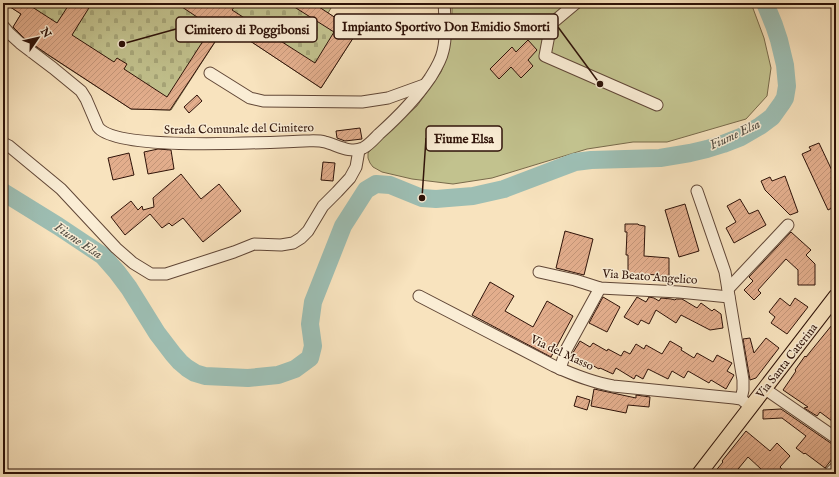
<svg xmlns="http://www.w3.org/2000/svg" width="839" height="477" font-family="'IM FELL English',serif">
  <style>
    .grass { fill: #c2c28e; stroke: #786a4b }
    .cemetery { fill: url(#cemetery-stones); stroke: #786a4b }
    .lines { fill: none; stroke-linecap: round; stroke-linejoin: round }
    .river { stroke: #9dbeb3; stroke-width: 18 }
    .building { fill: url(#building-hatch); stroke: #2e1208 }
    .minor-casing { stroke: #604636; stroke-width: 13 }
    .major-casing { stroke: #2e1208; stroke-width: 16 }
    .minor { stroke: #faedd5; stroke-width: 11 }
    .major { stroke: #f8e3be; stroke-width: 14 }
    .labels { text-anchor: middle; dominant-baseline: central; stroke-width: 3; stroke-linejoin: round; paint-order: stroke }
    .street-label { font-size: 12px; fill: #2e1208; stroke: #faedd5 }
    .water-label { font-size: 13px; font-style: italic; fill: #554e44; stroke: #faedd5 }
    .leader { fill: none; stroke: #2e1208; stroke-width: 1.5 }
    .callout-dot { fill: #2e1208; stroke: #faedd5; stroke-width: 1.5 }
    .callout { fill: #faedd5; stroke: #2e1208; stroke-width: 1.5 }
    .callout-label { font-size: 13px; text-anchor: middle; font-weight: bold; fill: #2e1208 }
  </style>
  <defs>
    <pattern id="cemetery-stones" width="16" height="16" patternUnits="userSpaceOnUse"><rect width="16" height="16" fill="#c2c28e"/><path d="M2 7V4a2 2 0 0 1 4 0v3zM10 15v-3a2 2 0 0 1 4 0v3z" fill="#a7a679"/></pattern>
    <pattern id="building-hatch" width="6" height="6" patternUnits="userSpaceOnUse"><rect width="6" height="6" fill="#e3ae8d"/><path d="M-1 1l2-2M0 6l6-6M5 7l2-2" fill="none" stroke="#c39578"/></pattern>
  </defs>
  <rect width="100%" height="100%" fill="#f8e3be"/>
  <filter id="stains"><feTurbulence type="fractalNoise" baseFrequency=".005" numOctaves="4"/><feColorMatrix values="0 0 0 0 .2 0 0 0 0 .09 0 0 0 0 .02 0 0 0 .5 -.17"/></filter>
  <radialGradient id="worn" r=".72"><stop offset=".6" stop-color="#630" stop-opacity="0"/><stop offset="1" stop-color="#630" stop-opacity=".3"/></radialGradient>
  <path class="grass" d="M452,3H751L764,38L771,68L767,96L746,119L667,142H633L587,149L492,178L453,184L412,179L382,172L373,167L370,163L368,158V153L383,137L417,106L441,72L445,62L448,51L452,21Z"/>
  <path class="cemetery" d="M11,3H334L328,13L357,32L321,88L226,25L171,110L131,109L11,31L21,14L9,6Z"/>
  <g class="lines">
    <path class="river" d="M3,192L58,226L103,256L117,272L129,288L157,333L173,354L180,362L187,368L195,373L205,376L248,378L278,375L295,369L310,358L313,346L310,324L313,302L343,226L366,190L376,184L390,185L422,198L436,199L473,196L504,189L575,162L591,160L660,158L690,153L707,149L723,144L741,137L760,126L772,117L782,103L785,98L787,86L785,65L779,40L774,25L765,3"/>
  </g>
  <g class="building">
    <path d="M4,3H26L57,23L70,3H92L72,35L114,62L117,58L127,64L124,69L167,97L212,27L176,3H237L232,10L315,63L334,32L288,3H313L357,32L321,88L226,25L188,83L170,110L131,109L47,54L24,38L13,27L21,14Z"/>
    <path d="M528,40L537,50L528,60L533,66L521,78L511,67L499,79L490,69L512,47L516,52Z"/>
    <path d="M197,95L202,101L189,113L184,107Z"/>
    <path d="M360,128L362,139L345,141L337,138L336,131Z"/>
    <path d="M819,143L836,179V206L828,210L802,154L811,150L809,147Z"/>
    <path d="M158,149L171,150L174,169L148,174L144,152Z"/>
    <path d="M129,153L134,175L113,180L108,158Z"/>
    <path d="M323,162L335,163L333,181L321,180Z"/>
    <path d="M181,174L201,199L219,184L241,211L203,242L183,218L172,226L169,223L162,228L150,214L125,235L111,217L131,201L138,210L142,206L143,210L154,207L153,198Z"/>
    <path d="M785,176L798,212L790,215L765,190L761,181L770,177L772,181Z"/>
    <path d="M740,199L749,214L758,210L766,225L734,243L726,228L736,222L727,206Z"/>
    <path d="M685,204L699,251L679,257L665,210Z"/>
    <path d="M625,224H638L639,225L645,226L644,256L669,258V278L660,277V275L638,274V276H628V255H626L627,232H625Z"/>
    <path d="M565,231L593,239L584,275L556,268Z"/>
    <path d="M791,232L811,250L806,255L815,264V285H798V270L786,259L758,290L761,293L754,300L744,290L753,281L749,277Z"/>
    <path d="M490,282L514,296L505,311L533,327L547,301L573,316L551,357L472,315Z"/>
    <path d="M603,297L620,307L607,332L589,323Z"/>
    <path d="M637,297L646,302L649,297L654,298L659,301L661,298L671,299L675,300L676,299H682L697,308L701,303L712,311L714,309L721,314L723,328L710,330L681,315L676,323L656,310L649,324L641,320L638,325L624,317Z"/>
    <path d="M780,298L790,306L795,298L808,307L787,334L771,323L775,317L769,312Z"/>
    <path d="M836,320V424L820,412L817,416L804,408L808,407L783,390L796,371L795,370L805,356L806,357Z"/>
    <path d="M750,338L754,353L766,338L779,348L756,378L750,380L743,339Z"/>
    <path d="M580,341L590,347L593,343L607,351L608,349L621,356L624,351L630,354L636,344L644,349L646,345L662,354L670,341L682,348L681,350L694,358L697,353L713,362L717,355L732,363L727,371L734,375L726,389L711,380L709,383L688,371L684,378L672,371L668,379L648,369L643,379L636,375L634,379L616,368L613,374L600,368L599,369L583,360L582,362L571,356Z"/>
    <path d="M594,389L636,398V395L650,397L649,407L628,405L626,413L591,406Z"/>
    <path d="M577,396L590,400L587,410L574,406Z"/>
    <path d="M781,409L832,444L836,445V454L825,468L805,453L804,454L796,448L806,436L782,418L763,419V410Z"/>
    <path d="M746,431L770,451L777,443L790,456L780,467L786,474H756L761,469L748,457L734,474H713L723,462L722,461Z"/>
  </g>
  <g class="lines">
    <g class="minor-casing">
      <g id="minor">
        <path d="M576,3L551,24L545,56L657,105"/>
        <path d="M3,26L9,33L20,43L53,68L81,91L86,99L98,127C116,152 270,142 304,141C311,141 318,140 325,142C337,145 350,154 363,148C369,145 374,139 379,134C398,117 415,100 430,78C435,70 441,61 443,51C447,36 445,19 444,3"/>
        <path d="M210,73L250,98L263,101L362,102L388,98L424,85"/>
        <path d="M3,143L9,146L61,189L116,248L133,263L151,274H166L234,252L254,244L281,245L293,243L301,238L308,231L323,206L337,192L350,178L356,167L359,150"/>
        <path d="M697,191L725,272L743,380V390L741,399"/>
        <path d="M539,272L575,280L600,288L679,292L729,297"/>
        <path d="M728,289L788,225"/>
        <path d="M419,296L554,366C574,375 591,382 613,386L734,398L741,399L751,407"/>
        <path d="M560,369L566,350L600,288"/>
        <path d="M765,389L836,438"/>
        <path d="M829,474L836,467"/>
      </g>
    </g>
    <g class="major-casing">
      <path id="major" d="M699,474L836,296"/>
    </g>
    <use href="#minor" class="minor"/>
    <use href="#major" class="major"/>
  </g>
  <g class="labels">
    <g class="street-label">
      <text transform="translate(239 129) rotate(-1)">Strada Comunale del Cimitero</text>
      <text transform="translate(650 277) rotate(4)">Via Beato Angelico</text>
      <text transform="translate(562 353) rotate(25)">Via del Masso</text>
      <text transform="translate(787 361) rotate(-52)">Via Santa Caterina</text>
    </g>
    <g class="water-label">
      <text transform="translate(735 135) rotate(-25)">Fiume Elsa</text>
      <text transform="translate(78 241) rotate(34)">Fiume Elsa</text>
    </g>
  </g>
  <path class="leader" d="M600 84L558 27M122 44L176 29M422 198L426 138"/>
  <g class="callout-dot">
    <circle cx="600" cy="84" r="4"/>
    <circle cx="122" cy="44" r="4"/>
    <circle cx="422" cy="198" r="4"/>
  </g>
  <g class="callout">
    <rect x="334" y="14" width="224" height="25" rx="4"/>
    <rect x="176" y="17" width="141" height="25" rx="4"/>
    <rect x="426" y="126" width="76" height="25" rx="4"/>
  </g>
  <g class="callout-label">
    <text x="446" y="31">Impianto Sportivo Don Emidio Smorti</text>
    <text x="247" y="34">Cimitero di Poggibonsi</text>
    <text x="464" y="143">Fiume Elsa</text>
  </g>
  <rect width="839" height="477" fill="none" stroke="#f8e3be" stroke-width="16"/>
  <rect x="4" y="4" width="831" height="469" fill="none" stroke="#2e1208" stroke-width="2"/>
  <rect x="8" y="8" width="823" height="461" fill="none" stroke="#2e1208"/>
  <g transform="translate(38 38) rotate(56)" stroke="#faedd5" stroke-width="3" paint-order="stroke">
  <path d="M0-3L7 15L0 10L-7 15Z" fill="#2e1208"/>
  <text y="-6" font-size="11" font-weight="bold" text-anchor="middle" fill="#2e1208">N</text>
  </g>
  <rect width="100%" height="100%" filter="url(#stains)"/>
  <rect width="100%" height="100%" fill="url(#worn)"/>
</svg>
